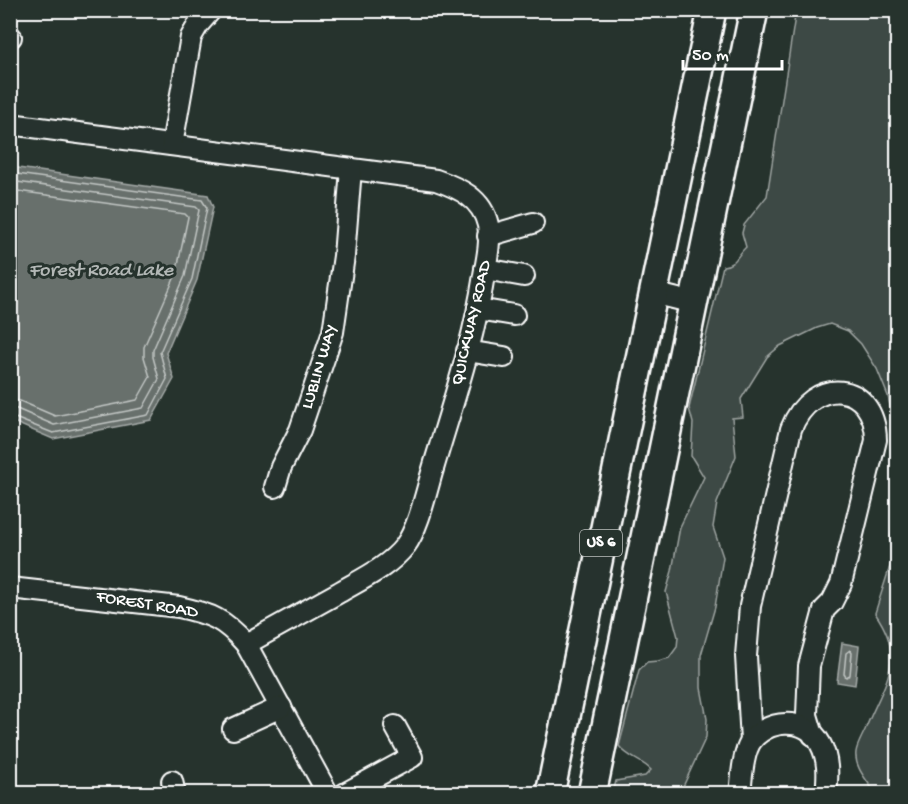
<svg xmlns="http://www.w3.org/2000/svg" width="908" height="804" font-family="'Gochi Hand',sans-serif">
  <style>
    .green { fill: #3e4944; stroke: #9ea4a2; stroke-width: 1.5 }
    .water { fill: #67706c; stroke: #a4a9a7; stroke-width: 1.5 }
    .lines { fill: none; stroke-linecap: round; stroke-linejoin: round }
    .shore { stroke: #c2c6c4; stroke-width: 1.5 }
    .minor-casing { stroke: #fff; stroke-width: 24 }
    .highway-casing { stroke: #fff; stroke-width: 32 }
    .minor { stroke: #26332d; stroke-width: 20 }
    .highway { stroke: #26332d; stroke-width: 27 }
    .labels { text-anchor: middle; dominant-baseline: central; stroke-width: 6; stroke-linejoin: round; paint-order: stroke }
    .shield { fill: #26332d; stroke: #bec2c0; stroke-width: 1.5 }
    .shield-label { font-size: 16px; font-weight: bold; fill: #fff }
    .street-label { font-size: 18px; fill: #fff; stroke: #26332d }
    .water-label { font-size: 20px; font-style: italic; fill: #b3b8b6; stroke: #26332d }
  </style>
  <rect width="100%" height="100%" fill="#26332d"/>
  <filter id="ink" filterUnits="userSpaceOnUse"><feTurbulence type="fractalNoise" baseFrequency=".0167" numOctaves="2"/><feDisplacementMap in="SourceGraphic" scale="12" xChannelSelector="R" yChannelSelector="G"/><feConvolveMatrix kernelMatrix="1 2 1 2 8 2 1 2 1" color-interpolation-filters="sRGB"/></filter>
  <g filter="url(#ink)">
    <g class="green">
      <path d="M796,10L897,11V440L888,396L877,369L861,344L848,331L830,324L817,328L780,346L767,357L741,399L743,417L732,418L736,456L717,503L713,527L723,557L715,607L701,655V688L707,719L706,737L680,793H613L616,781L645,776L651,770C642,760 628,758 619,746L639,670L647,662L658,661L669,658L677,647L678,637L666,592L672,571L680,527L704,477L691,456L693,423L689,408L723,266C736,265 737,255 746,247L742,233L744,225L767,196Z"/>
      <path d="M897,496V793H875C868,781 854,768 856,752C857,745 862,737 865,730C883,684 908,660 875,613L892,560L890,541Z"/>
    </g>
    <g class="water">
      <path d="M11,167L208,195L213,207L197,280L166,353L174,379L151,420L53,439L11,421Z"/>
      <path d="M842,643L859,646L855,685L837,682Z"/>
    </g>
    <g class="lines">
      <g class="shore">
        <path d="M10,173L202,200L207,208L192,279L160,352L167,379L148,415L53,433L10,416"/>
        <path d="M10,181L196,207L199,210L185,276L153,350V357L159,379L143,408L54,425L17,409L10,408"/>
        <path d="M10,190L185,214L188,217L176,274L144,347V357L150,377L137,400L55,416L20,401L10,399"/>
        <path d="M850,650L852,653L850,675L846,677L844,674L846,653Z"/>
      </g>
      <g class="minor-casing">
        <g id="minor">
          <path d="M10,37H11"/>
          <path d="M10,124L436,180C459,188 482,198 488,225C491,241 487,259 484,275C474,341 452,405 433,469C426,492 419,527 405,546C389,567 360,580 338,593C307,610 277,627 246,644"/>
          <path d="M172,145L191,37L198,25L211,10"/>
          <path d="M488,236L533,223"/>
          <path d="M485,269L524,276"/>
          <path d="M653,293L694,303"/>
          <path d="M478,309L514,315"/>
          <path d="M467,351L504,357"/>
          <path d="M275,487L281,467L300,430L333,332L344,256L351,169"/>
          <path d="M10,588L179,607C211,614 224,619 246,644L328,794"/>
          <path d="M233,729L281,707"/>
          <path d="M751,741L746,656L750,606L791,429C812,375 875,380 876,440L841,584L832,602L824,610L809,666L807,715L813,735"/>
          <path d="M172,781L175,794"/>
          <path d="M344,794L412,757L395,726"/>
          <path d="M740,794C742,778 742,757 750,743C765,719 806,716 820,743C829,759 828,776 826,794"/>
        </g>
      </g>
      <g class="highway-casing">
        <g id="highway">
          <path d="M550,794L712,10"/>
          <path d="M592,794L754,10"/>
        </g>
      </g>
      <use href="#minor" class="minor"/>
      <use href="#highway" class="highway"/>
    </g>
  </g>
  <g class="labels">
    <rect class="shield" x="580" y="530" width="42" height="26" rx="4.5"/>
    <g class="shield-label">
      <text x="601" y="543">US 6</text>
    </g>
    <g class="street-label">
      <text transform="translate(472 323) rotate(-77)">QUICKWAY ROAD</text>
      <text transform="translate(320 367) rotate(-73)">LUBLIN WAY</text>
      <text transform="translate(147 605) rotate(9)">FOREST ROAD</text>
    </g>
    <g class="water-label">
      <text x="101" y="271">Forest Road Lake</text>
    </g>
  </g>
  <rect width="908" height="804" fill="none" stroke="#26332d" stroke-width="36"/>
  <rect x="18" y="18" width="872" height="768" fill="none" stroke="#fff" stroke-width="2" filter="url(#ink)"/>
  <path d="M683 60v9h99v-9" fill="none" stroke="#ffffff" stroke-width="3"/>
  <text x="692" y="60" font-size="18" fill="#ffffff" stroke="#26332d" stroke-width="4.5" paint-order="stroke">50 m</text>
</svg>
